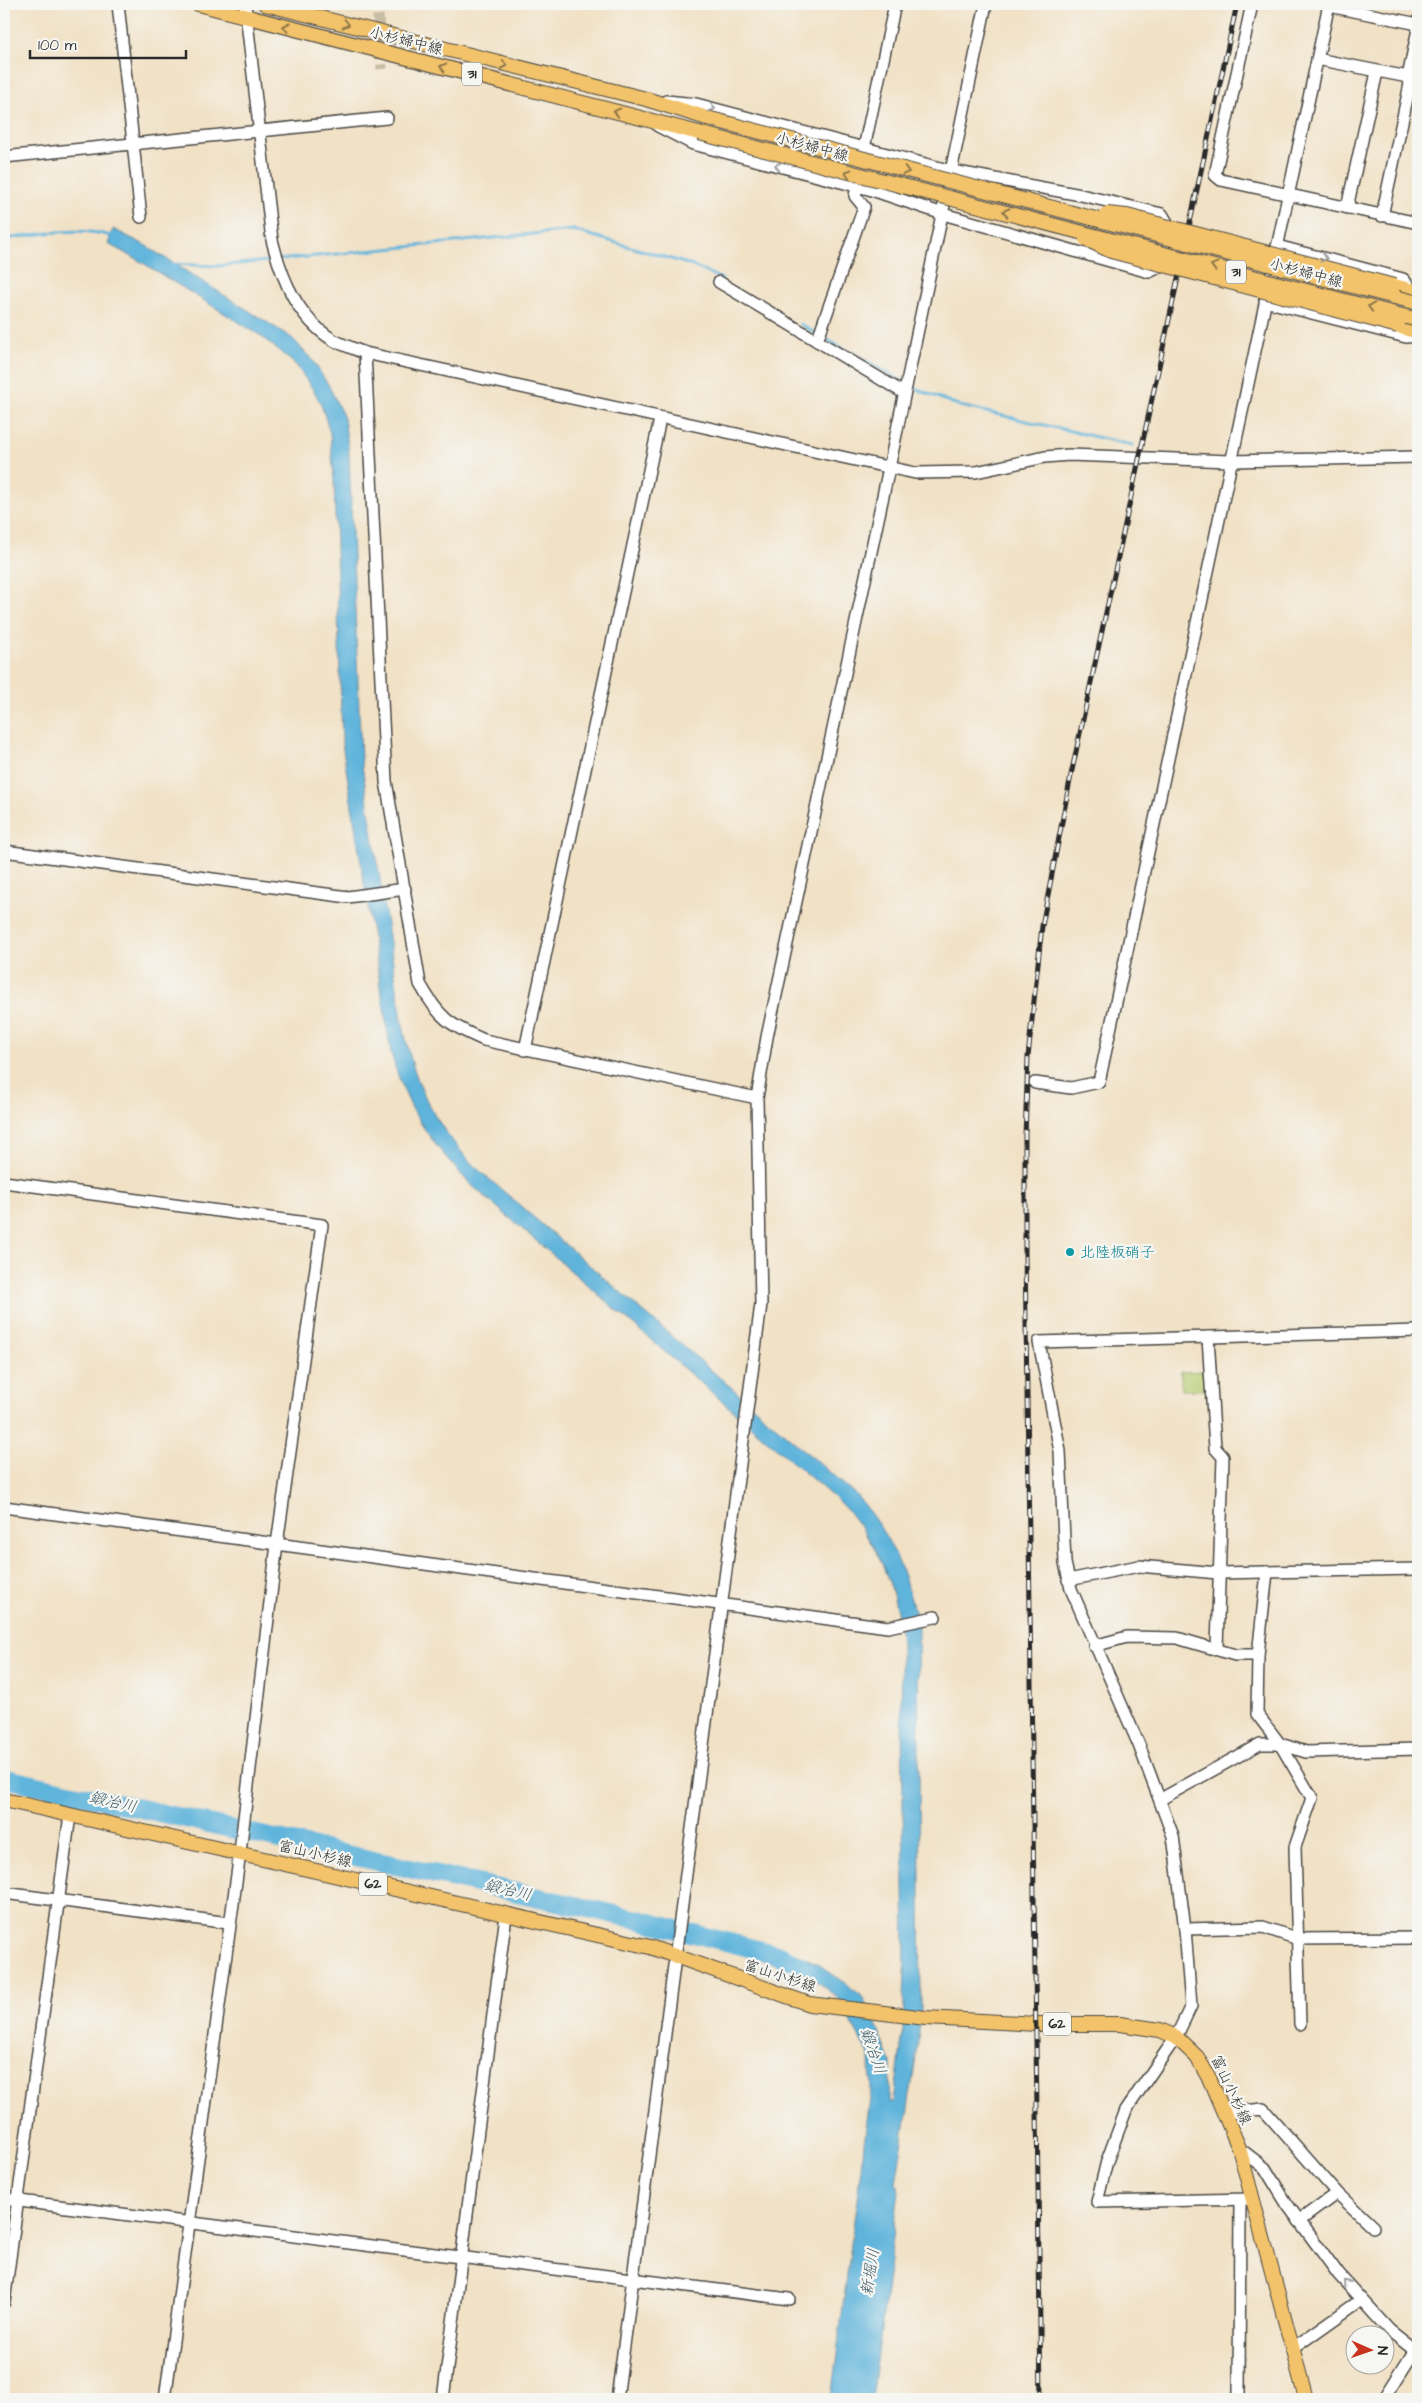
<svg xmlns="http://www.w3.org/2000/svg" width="1422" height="2403" font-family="'Architects Daughter','Klee One',sans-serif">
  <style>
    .green { fill: #b7cc70; stroke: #717c4e }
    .water { fill: #5eb4db; stroke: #447083 }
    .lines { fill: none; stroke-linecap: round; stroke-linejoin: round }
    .stream { stroke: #5eb4db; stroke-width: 3 }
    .river { stroke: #5eb4db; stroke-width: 19 }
    .minor-tunnel { stroke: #c9bda6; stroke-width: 11; stroke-dasharray: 11 5.5; stroke-linecap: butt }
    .minor-casing { stroke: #494642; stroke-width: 14 }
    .major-casing { stroke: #494642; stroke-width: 16 }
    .minor { stroke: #fff; stroke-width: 11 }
    .major { stroke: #f2c36a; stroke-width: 14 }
    .rail-casing { stroke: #2b2b2b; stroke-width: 5 }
    .rail { stroke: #f6f6f2; stroke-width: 3; stroke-dasharray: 9; stroke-linecap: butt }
    .major-bridge-casing { stroke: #494642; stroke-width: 16; stroke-linecap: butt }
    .major-bridge { stroke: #f2c36a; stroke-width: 14 }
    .oneway { stroke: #8e774a }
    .oneway2 { stroke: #a0a0a0 }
    .culture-dot { fill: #0f9aa8; stroke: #f6f6f2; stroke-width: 2 }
    .labels { text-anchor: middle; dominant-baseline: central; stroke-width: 4.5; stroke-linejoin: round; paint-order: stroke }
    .shield { fill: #f6f6f2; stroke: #686867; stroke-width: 1 }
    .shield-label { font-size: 14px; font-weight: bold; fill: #2b2b2b }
    .street-label { font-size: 15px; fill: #2b2b2b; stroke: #f6f6f2 }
    .culture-label { font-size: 15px; fill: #0d838f; stroke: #f6f6f2; text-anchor: start }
    .water-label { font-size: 16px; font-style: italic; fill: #3d5b69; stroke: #f6f6f2 }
  </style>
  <rect width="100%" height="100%" fill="#f6f6f2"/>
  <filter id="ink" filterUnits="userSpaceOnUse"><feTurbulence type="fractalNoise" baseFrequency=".02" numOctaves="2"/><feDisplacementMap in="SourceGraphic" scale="10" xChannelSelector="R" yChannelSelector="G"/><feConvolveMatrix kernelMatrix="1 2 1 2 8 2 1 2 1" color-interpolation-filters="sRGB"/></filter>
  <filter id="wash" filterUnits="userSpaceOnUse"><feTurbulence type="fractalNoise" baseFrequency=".0096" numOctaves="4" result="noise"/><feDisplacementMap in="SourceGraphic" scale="20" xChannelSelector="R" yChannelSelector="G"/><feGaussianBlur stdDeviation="1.12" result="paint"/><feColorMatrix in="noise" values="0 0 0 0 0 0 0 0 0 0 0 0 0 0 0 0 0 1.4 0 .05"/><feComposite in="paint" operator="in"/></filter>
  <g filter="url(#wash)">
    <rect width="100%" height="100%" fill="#f1e1c5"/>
    <path class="green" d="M1206,1371V1390H1181V1372Z"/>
    <path class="water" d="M113,229L143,244L292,338L313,361L329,386L344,418L349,454L361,759L403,1026C415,1086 432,1120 473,1165L856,1495C895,1542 905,1571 918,1628L921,2009L917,2052L896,2183L899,2192L872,2399H831L871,2090L870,2057L838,1998L813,1979L774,1963L779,1947L817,1963L861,1995L877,2026L891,2062L890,2102H894L903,2031L905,1969L901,1643C898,1590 877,1540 840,1503L469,1183C428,1138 408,1113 391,1053L342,743L334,480L330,433L321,404L314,391L296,365L261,336L138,260L108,244Z"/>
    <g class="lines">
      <g class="stream">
        <path d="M4,239C40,235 79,225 114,237"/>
        <path d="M170,264L218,266L573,230L688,264L722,279"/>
        <path d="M800,324L817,334"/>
        <path d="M822,337L904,382"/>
        <path d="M909,386L960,406L1132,445"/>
      </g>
      <path class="river" d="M4,1778L640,1920L775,1954L800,1965"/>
    </g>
  </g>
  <g filter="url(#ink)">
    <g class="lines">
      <path class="minor-tunnel" d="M378,15L382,69"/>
      <g class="minor-casing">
        <g id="minor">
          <path d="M118,4L141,217"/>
          <path d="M245,4L272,240C282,279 297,317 333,340C343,345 355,349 365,353L915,473L976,472L1045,457L1069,455L1230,461L1418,457"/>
          <path d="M1252,4L1215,175L1221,180L1418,223"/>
          <path d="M1329,6L1418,24"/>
          <path d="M1317,59L1418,79"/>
          <path d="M658,126L693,144L872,190L943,214L1149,272L1159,267L1168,224L1162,214L1081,195L952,171L696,104L666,101"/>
          <path d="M864,148L895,4"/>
          <path d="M4,157L387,118"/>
          <path d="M1347,208L1377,72"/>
          <path d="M1382,216L1410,84L1408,77L1418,29"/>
          <path d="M1277,246L1403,279L1412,290"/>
          <path d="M719,282L904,393"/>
          <path d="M1265,301L1406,337L1418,336"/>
          <path d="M817,341L864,207L855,196L857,186"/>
          <path d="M365,353L386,781L420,984C439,1018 449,1025 484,1040L757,1098"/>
          <path d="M4,851L348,897L405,889"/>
          <path d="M525,1050L660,419"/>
          <path d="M1035,1083L1071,1088L1099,1082L1329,4"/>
          <path d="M4,1182L322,1225L277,1544L239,1860L165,2399"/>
          <path d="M1208,1337L1215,1448L1223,1457L1217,1648"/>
          <path d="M4,1507L888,1627L935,1617"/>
          <path d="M1267,1572L1258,1655L1257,1714L1280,1744L1312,1798L1295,1847L1300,2024"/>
          <path d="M1068,1580L1139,1566L1218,1573L1418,1569"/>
          <path d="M1094,1646L1127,1637L1177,1638L1235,1655H1258"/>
          <path d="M1161,1799L1260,1744H1280L1306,1752L1418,1749"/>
          <path d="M4,1893L229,1923"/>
          <path d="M1185,1929L1263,1927L1298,1939L1418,1938"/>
          <path d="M1225,2113L1263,2109L1337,2193L1373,2227"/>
          <path d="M1239,2148L1265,2168L1287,2204L1339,2275L1389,2330L1418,2353"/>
          <path d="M4,2199L789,2299"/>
          <path d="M1253,2199L1097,2202L1107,2161L1126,2110L1176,2037L1191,2006L1185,1929L1173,1836L1139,1745L1071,1589L1065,1563L1060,1451L1039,1342L1418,1331"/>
          <path d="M1299,2221L1337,2193"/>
          <path d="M4,2302L70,1815"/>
          <path d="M1292,2349L1361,2300"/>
          <path d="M443,2399L506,1915"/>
          <path d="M617,2399L761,1304L757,1098L767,1037L889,468L986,4"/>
          <path d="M1239,2399L1240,2200"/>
          <path d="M1384,2399L1415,2350"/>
        </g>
      </g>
      <g class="major-casing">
        <g id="major">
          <path d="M198,4L699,133"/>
          <path d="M265,4L646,99L707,118"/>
          <path d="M1394,286L1418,292"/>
          <path d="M1398,326L1418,332"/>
          <path d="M4,1800L650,1947L809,2004L926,2018L1036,2024H1120L1160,2030L1176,2037L1197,2057L1210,2080L1239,2148L1306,2399"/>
        </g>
      </g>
      <use href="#minor" class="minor"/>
      <use href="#major" class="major"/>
      <g class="rail-casing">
        <path id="rail" d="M1041,2399L1025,1251V1136L1028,1057L1042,926L1071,775L1237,4"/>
      </g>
      <use href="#rail" class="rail"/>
      <g class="major-bridge-casing">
        <g id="major-bridge">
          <path d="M707,118L1418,303"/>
          <path d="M699,133L1418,320"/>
          <path d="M1107,214L1127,216L1394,286"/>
          <path d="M1086,239L1111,251L1398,326"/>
        </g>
      </g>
      <use href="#major-bridge" class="major-bridge"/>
    </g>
    <defs><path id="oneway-chevron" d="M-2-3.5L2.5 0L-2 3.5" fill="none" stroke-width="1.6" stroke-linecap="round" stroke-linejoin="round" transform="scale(1.25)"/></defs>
    <g class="oneway">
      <use href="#oneway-chevron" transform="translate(346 24) rotate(14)"/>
      <use href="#oneway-chevron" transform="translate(286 27) rotate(-166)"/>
      <use href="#oneway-chevron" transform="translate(504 65) rotate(14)"/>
      <use href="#oneway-chevron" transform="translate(443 67) rotate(-166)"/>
      <use href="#oneway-chevron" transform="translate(617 112) rotate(-165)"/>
      <use href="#oneway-chevron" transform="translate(906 171) rotate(15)"/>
      <use href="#oneway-chevron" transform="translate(848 173) rotate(-165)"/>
      <use href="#oneway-chevron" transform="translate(1006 212) rotate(-166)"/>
      <use href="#oneway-chevron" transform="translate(1214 266) rotate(-165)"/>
      <use href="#oneway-chevron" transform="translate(1371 307) rotate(-165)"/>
    </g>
    <g class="oneway2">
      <use href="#oneway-chevron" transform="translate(712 108) rotate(15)"/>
      <use href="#oneway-chevron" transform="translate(778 166) rotate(-166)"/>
      <use href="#oneway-chevron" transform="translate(1324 258) rotate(15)"/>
      <use href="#oneway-chevron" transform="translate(1346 2283) rotate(-132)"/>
    </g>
  </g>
  <circle class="culture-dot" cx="1070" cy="1252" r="5"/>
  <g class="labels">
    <g class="shield">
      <rect x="462" y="62.5" width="20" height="23" rx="4"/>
      <rect x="1226" y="260.5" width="20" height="23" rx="4"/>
      <rect x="359" y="1872.5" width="28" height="23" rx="4"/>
      <rect x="1043" y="2012.5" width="28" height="23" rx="4"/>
    </g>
    <g class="shield-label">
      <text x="472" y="74">31</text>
      <text x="1236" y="272">31</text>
      <text x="373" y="1884">62</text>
      <text x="1057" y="2024">62</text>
    </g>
    <g class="street-label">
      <text transform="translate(406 41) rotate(14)">小杉婦中線</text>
      <text transform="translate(812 147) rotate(15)">小杉婦中線</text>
      <text transform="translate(1306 273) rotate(15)">小杉婦中線</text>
      <text transform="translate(315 1854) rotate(13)">富山小杉線</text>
      <text transform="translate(780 1976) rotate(18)">富山小杉線</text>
      <text transform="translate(1231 2090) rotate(65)">富山小杉線</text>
    </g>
    <g class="culture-label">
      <text x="1080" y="1252">北陸板硝子</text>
    </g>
    <g class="water-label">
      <text transform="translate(113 1802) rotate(13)">鍛冶川</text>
      <text transform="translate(508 1890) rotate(13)">鍛冶川</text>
      <text transform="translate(873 2051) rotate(71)">鍛冶川</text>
      <text transform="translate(870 2272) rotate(-81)">新堀川</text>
    </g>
  </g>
  <rect width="1422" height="2403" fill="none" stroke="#f6f6f2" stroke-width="20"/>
  <g transform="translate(1370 2350) rotate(92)"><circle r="24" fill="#f6f6f2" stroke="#a5a5a2"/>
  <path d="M0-4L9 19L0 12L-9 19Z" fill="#c8321e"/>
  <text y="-8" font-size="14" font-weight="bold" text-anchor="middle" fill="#2b2b2b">N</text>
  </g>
  <path d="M30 50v8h156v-8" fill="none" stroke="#2b2b2b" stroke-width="2.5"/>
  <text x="38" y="50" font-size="15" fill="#2b2b2b" stroke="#f6f6f2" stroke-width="4" paint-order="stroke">100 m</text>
</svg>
